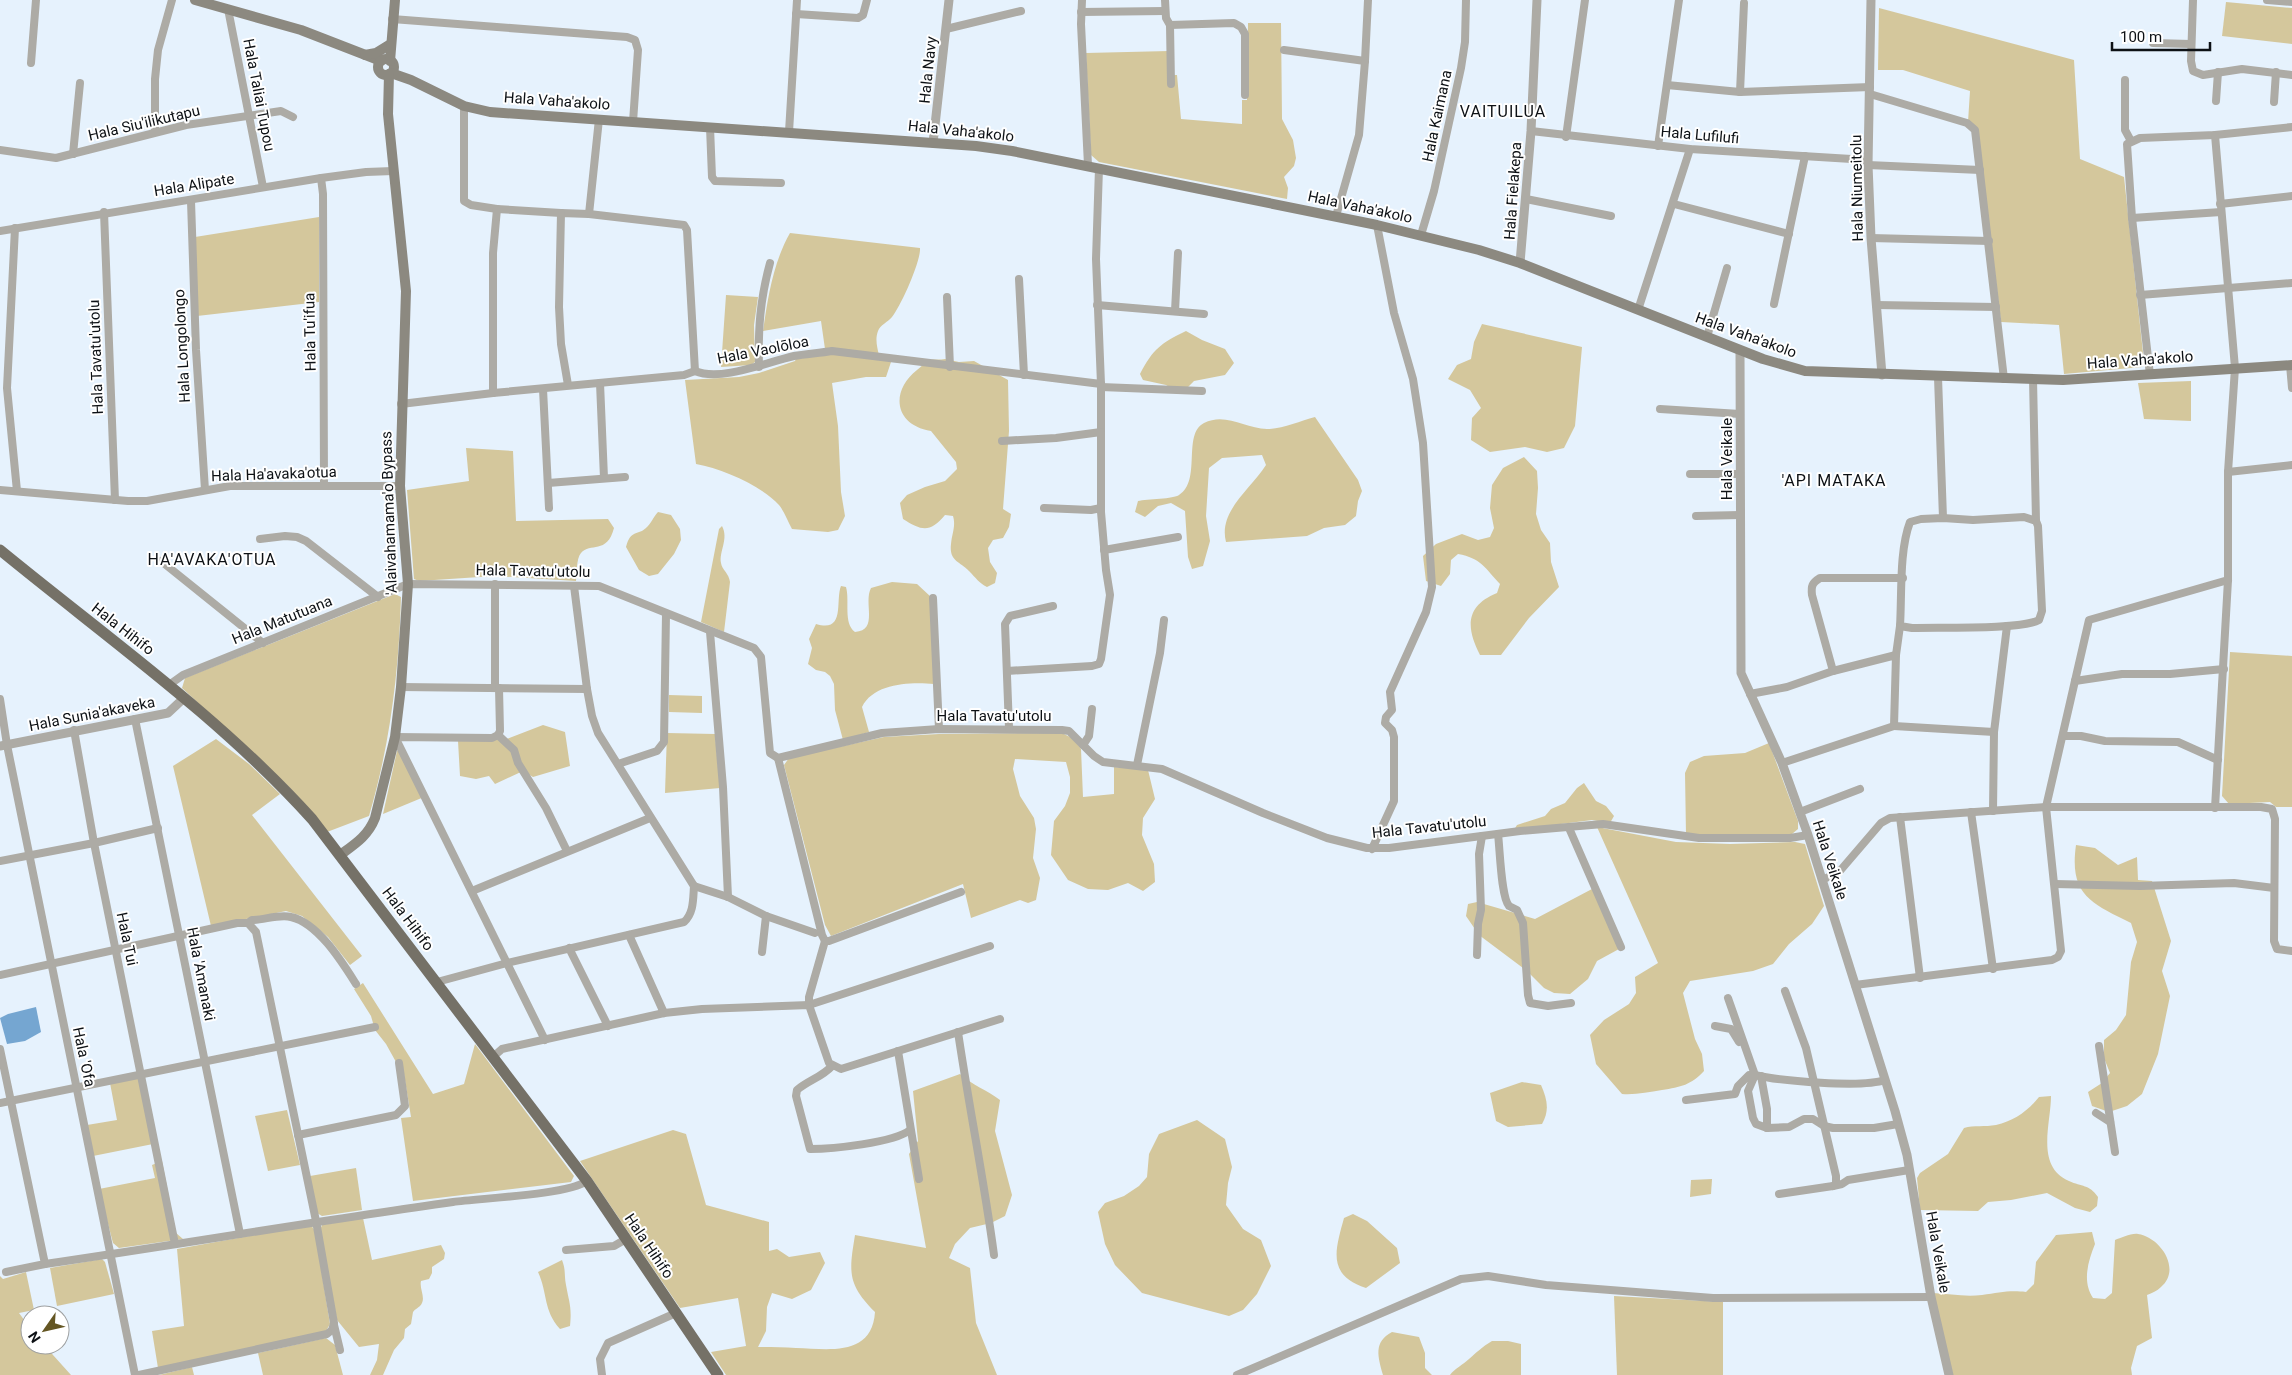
<svg xmlns="http://www.w3.org/2000/svg" width="2292" height="1375" font-family="Roboto,sans-serif">
  <style>
    .green { fill: #d4c79c }
    .water { fill: #75a6d1 }
    .lines { fill: none; stroke-linecap: round; stroke-linejoin: round }
    .minor { stroke: #adaba5; stroke-width: 8 }
    .tertiary { stroke: #adaba5; stroke-width: 9 }
    .secondary { stroke: #8c8980; stroke-width: 10 }
    .primary { stroke: #757167; stroke-width: 11 }
    .labels { text-anchor: middle; dominant-baseline: central; stroke-width: 4; stroke-linejoin: round; paint-order: stroke }
    .street-label { font-size: 15px; fill: #0d1115; stroke: #fff }
    .neighbourhood-label { font-size: 16px; letter-spacing: 1px; fill: #0d1115; stroke: #fff }
  </style>
  <rect width="100%" height="100%" fill="#e6f2fd"/>
  <g class="green">
    <path d="M2226,2L2292,8V44L2222,36Z"/>
    <path d="M1879,8L2074,60L2080,159L2124,177L2144,362L2142,367L2064,374L2059,325L2001,322L1978,134L1968,122L1970,91L1903,70H1878Z"/>
    <path d="M1248,23H1281L1282,119L1293,140L1296,158L1294,166L1284,177L1288,188L1287,199L1099,162L1091,155L1086,53L1169,51L1171,75H1177L1181,119L1242,124V100H1247Z"/>
    <path d="M319,217V302L197,316L195,237Z"/>
    <path d="M790,233L920,248C921,261 901,306 892,317C888,322 880,325 878,331C875,339 877,347 879,355L891,362L886,377H866L832,383L838,426L841,492L845,516L838,530L828,532L792,529C788,522 784,511 779,505C760,485 723,469 696,464L685,380L739,377L759,373L795,361L798,353L825,349L821,321L763,331C768,297 773,263 790,233Z"/>
    <path d="M726,295L758,297L754,325L755,362L751,365L721,367Z"/>
    <path d="M1482,324L1582,347L1575,426L1564,448L1547,452L1525,447L1490,452L1471,440L1472,418L1481,408L1470,390L1448,379L1457,365L1471,359L1474,342Z"/>
    <path d="M1186,331L1202,340L1225,349L1234,363L1225,375L1194,381L1181,394L1166,385L1143,380L1140,374C1153,349 1161,343 1186,331Z"/>
    <path d="M945,359L959,362L974,361L1008,380L1009,431L1003,509L1011,514L1009,527L1003,538L993,540L988,548L990,562L997,573L995,583L987,587C979,583 976,578 969,571C959,561 949,561 951,544C952,533 956,526 953,516L945,515C930,533 922,531 903,519L900,503L907,495L925,487L945,481L957,469L956,462L931,431C894,425 890,391 917,370C921,367 925,362 929,360C934,359 941,360 945,359Z"/>
    <path d="M2191,381V421L2144,419L2138,383Z"/>
    <path d="M1315,417L1358,480L1362,491L1358,501L1356,516L1345,525L1324,528L1307,536L1226,542C1218,511 1251,489 1266,465L1262,455L1222,458L1209,468L1206,516L1210,541L1203,566L1192,569L1188,557L1185,511L1171,503L1158,506L1145,517L1135,512L1138,501C1147,499 1174,499 1179,495C1202,481 1182,434 1204,423C1225,412 1245,428 1267,429C1282,429 1300,421 1315,417Z"/>
    <path d="M466,448L513,451L516,521L608,519L614,528C607,555 590,542 581,553C576,559 577,573 576,581L495,576L419,581L414,579L407,490L469,481Z"/>
    <path d="M1524,457L1537,471L1538,488L1536,514L1541,530L1550,543L1551,562L1559,587L1529,618L1501,655H1480C1466,628 1465,606 1497,593L1500,584C1485,568 1481,558 1458,554L1451,560L1450,574L1441,586L1426,581L1423,556L1436,544L1462,534L1478,540L1490,537L1494,528L1490,508L1492,485L1503,468Z"/>
    <path d="M658,512L671,515L680,529L681,540L674,554L658,574L649,576L639,570L626,547C631,529 637,536 646,528C650,525 654,516 658,512Z"/>
    <path d="M722,526C729,539 719,551 721,563C722,570 729,573 730,582L724,632L701,622L719,529Z"/>
    <path d="M892,582L917,584L931,597L934,684C910,682 874,683 862,707L869,732L843,740L835,710L834,684L830,676L825,672L816,670L808,664L812,648L809,639L816,624C846,633 835,601 841,586L846,587C850,601 843,623 855,632C879,630 863,603 871,588Z"/>
    <path d="M395,594L401,597C399,671 390,745 369,816L327,832L290,788L182,688L185,678Z"/>
    <path d="M2230,652L2292,656V807H2276L2270,802L2229,804L2222,796Z"/>
    <path d="M669,695L702,696V713L669,712Z"/>
    <path d="M543,725L565,732L570,766L533,777L523,771L495,784L489,776L476,779L460,776L458,741L479,739L504,740Z"/>
    <path d="M667,733L715,734L720,788L665,793Z"/>
    <path d="M1062,733L1074,739L1081,749L1083,797L1114,794V767L1148,770L1155,799L1143,818L1142,835L1154,864L1155,882L1143,891L1128,883L1108,890L1088,889L1068,880L1051,855L1054,821L1065,806L1070,793V777L1066,762L1015,759L1013,769L1020,796L1034,818L1036,829L1033,858L1040,878L1036,900L1028,903L1020,900L971,918L963,884L831,936L825,925L784,765L789,758L884,737L939,734Z"/>
    <path d="M216,739L249,764L280,794L252,815L362,956L350,965L328,937L302,916L286,911L211,926L173,766Z"/>
    <path d="M1769,743L1798,821V829L1792,834L1686,835L1685,773L1690,762L1704,756L1745,753Z"/>
    <path d="M397,751H401L424,797L383,814Z"/>
    <path d="M1584,783L1596,801L1606,806L1614,816L1610,823L1592,820L1514,830L1517,825L1545,816L1551,809L1565,803L1577,788Z"/>
    <path d="M1597,827L1676,842L1730,844L1795,842L1805,844L1824,906L1812,924L1789,944L1773,964L1753,971L1690,981L1683,993L1695,1039L1702,1054L1704,1071C1691,1085 1681,1087 1662,1090C1648,1092 1636,1095 1622,1094L1596,1064L1590,1035L1604,1020L1629,1004L1636,993L1635,977L1658,963Z"/>
    <path d="M2076,845L2095,848L2118,865L2137,857L2138,880L2152,881L2171,941L2162,971L2170,996L2158,1054L2142,1094L2127,1106L2109,1112L2092,1106L2088,1092L2102,1083L2110,1073L2104,1058V1040L2116,1030L2126,1015L2131,962L2137,942L2131,923C2091,903 2069,895 2076,845Z"/>
    <path d="M1592,889L1619,949L1597,961L1588,979L1570,994L1554,993L1544,988L1527,971L1479,935L1466,916L1468,904L1477,902L1535,919Z"/>
    <path d="M363,983L433,1094L464,1084L475,1044L574,1176L571,1182L413,1201L401,1118L411,1117L402,1062H396L386,1044L375,1030L371,1016L354,989Z"/>
    <path d="M960,1074C972,1085 987,1090 1000,1100L995,1131L1012,1195L1005,1216L991,1223L970,1228L955,1244L949,1258L970,1268L976,1323L997,1375H726L711,1352L746,1346L738,1298L680,1308L580,1161L673,1130L686,1134L706,1205L769,1222V1251L777,1249L789,1257L820,1252L825,1263L811,1290L792,1299L772,1293L767,1307L766,1331L758,1347C771,1347 784,1347 796,1348C829,1349 872,1357 875,1312C847,1284 849,1272 855,1235L926,1248L909,1154L918,1141L913,1091Z"/>
    <path d="M137,1077L140,1080L153,1144L93,1156L87,1125L117,1120L110,1083Z"/>
    <path d="M1522,1082L1541,1085C1547,1099 1550,1110 1542,1124L1508,1127L1496,1121L1490,1093Z"/>
    <path d="M2051,1096C2051,1124 2035,1166 2069,1181C2082,1187 2089,1184 2098,1197L2097,1206L2090,1212L2075,1208L2047,1193L2011,1200L1988,1202L1978,1211L1920,1210L1917,1178L1920,1173L1948,1154L1964,1128C1974,1125 1985,1127 1996,1125C2014,1121 2028,1111 2039,1097Z"/>
    <path d="M287,1110L300,1165L268,1171L255,1116Z"/>
    <path d="M1197,1120L1225,1139L1232,1167L1228,1183L1226,1205L1243,1229L1261,1240L1271,1266L1257,1294L1243,1310L1229,1316L1142,1293L1115,1265L1105,1244L1098,1212L1105,1203L1124,1196L1139,1186L1147,1177L1149,1154L1159,1134Z"/>
    <path d="M162,1161L176,1233L183,1239L119,1248L113,1243L99,1189L155,1178L152,1165Z"/>
    <path d="M356,1168L362,1210L322,1216L317,1213L310,1176Z"/>
    <path d="M1712,1179L1711,1194L1690,1197L1691,1180Z"/>
    <path d="M1353,1214L1367,1221L1397,1248L1400,1263L1366,1288C1327,1275 1335,1251 1344,1218Z"/>
    <path d="M363,1218L372,1260L441,1245L445,1253L444,1259L432,1267V1273L429,1279L421,1281C419,1289 427,1299 420,1306C418,1308 415,1309 413,1312L411,1324L405,1329L404,1338L394,1350L383,1375H370L377,1360L379,1344L359,1347L337,1320L320,1230L322,1225Z"/>
    <path d="M311,1225L315,1231L330,1324L326,1331L158,1368L152,1331L184,1326L177,1249Z"/>
    <path d="M2092,1232L2095,1244C2088,1261 2082,1282 2093,1298L2105,1299L2112,1293L2115,1240C2121,1238 2131,1233 2138,1234C2160,1237 2182,1269 2161,1287C2157,1291 2152,1293 2147,1295L2152,1338L2137,1346L2131,1368L2132,1375H1953L1933,1293C1950,1294 1965,1297 1982,1295C1999,1293 2008,1290 2026,1292L2034,1284L2036,1262L2056,1235Z"/>
    <path d="M102,1259L105,1262L114,1294L57,1306L50,1268Z"/>
    <path d="M562,1260C566,1270 564,1275 566,1285C569,1302 572,1307 570,1326L560,1329C543,1310 548,1294 538,1272Z"/>
    <path d="M26,1272L34,1310L19,1313L30,1328V1345H44L71,1375H0V1276L3,1279Z"/>
    <path d="M1614,1296L1723,1302V1375H1617Z"/>
    <path d="M1392,1332L1419,1337L1425,1353V1368L1432,1375H1383C1378,1357 1373,1342 1392,1332Z"/>
    <path d="M326,1338L335,1345L343,1375H263L258,1353Z"/>
    <path d="M1492,1341H1508L1521,1344V1375H1450C1455,1368 1463,1365 1469,1359C1477,1352 1482,1347 1492,1341Z"/>
    <path d="M192,1367L194,1375H159Z"/>
  </g>
  <path class="water" d="M36,1007L41,1032L25,1041L7,1044L0,1018L8,1014Z"/>
  <g class="lines">
    <g class="minor">
      <path d="M1082,0L1081,24L1088,165"/>
      <path d="M1165,0L1166,18L1170,25L1171,84"/>
      <path d="M2193,0L2191,61L2193,71L2203,75L2242,69L2292,75"/>
      <path d="M2267,0L2292,2"/>
      <path d="M228,9L263,187"/>
      <path d="M1081,12L1165,11"/>
      <path d="M796,14L858,18L863,15L867,0"/>
      <path d="M392,19L627,37L635,40L638,50L633,122"/>
      <path d="M1170,25L1234,23L1241,27L1245,34V95"/>
      <path d="M946,29L1021,11"/>
      <path d="M2153,43L2191,44"/>
      <path d="M1284,50L1365,61"/>
      <path d="M31,63L36,0"/>
      <path d="M2125,80V130L2131,141"/>
      <path d="M1667,85L1740,92L1870,87"/>
      <path d="M1740,92L1744,3"/>
      <path d="M1870,94L1967,123L1975,130L2004,379"/>
      <path d="M2216,101L2218,72"/>
      <path d="M2274,102L2276,72"/>
      <path d="M464,106V201L471,205L497,209"/>
      <path d="M710,127L712,177L715,181L781,183"/>
      <path d="M1531,131L1690,149L1868,160"/>
      <path d="M155,132V79L158,50L172,0"/>
      <path d="M789,132L797,0"/>
      <path d="M1566,137L1585,0"/>
      <path d="M1658,146L1679,0"/>
      <path d="M0,150L56,158L186,125L281,111L293,117"/>
      <path d="M73,154L80,83"/>
      <path d="M1868,165L1980,170"/>
      <path d="M321,178L323,194L324,486"/>
      <path d="M1526,199L1611,216"/>
      <path d="M191,201L196,350L205,490"/>
      <path d="M1674,204L1789,234"/>
      <path d="M2220,204L2292,196"/>
      <path d="M104,212L115,500"/>
      <path d="M589,214L599,119"/>
      <path d="M1336,216L1359,135L1365,61L1368,0"/>
      <path d="M2132,218L2221,212"/>
      <path d="M15,228L7,388L17,491"/>
      <path d="M0,231L321,178L366,172L393,171"/>
      <path d="M1421,235L1434,191L1461,68L1465,42L1466,0"/>
      <path d="M1871,238L1989,241"/>
      <path d="M1019,279L1024,375"/>
      <path d="M2140,295L2292,283"/>
      <path d="M947,297L950,367"/>
      <path d="M1774,304L1805,156"/>
      <path d="M1097,305L1204,314"/>
      <path d="M1876,305L1996,307"/>
      <path d="M1638,310L1690,149"/>
      <path d="M1175,311L1178,253"/>
      <path d="M1707,337L1727,268"/>
      <path d="M2290,365L2292,388"/>
      <path d="M759,367C758,329 760,300 770,263"/>
      <path d="M2150,375L2132,218L2127,144L2140,138L2215,135L2292,127"/>
      <path d="M1938,377L1943,518L1973,520L2024,517L2036,521L2038,526L2042,611L2039,620C2021,630 1937,627 1912,628L1900,626C1902,595 1899,551 1910,522L1921,519L1943,518"/>
      <path d="M2033,379L2036,521"/>
      <path d="M600,383L604,478"/>
      <path d="M568,385L561,344L559,307L561,213L589,214L684,225L687,230L695,371"/>
      <path d="M1101,387L1202,391"/>
      <path d="M543,389L549,508"/>
      <path d="M493,393V253L497,209L561,213"/>
      <path d="M401,404L493,393L684,375L695,371C721,382 767,362 794,356C806,354 820,353 832,351L1101,384"/>
      <path d="M1660,409L1740,414"/>
      <path d="M1002,441L1056,438L1101,432V384L1096,259L1099,168"/>
      <path d="M2228,472L2292,465"/>
      <path d="M1690,474H1740"/>
      <path d="M548,483L625,477"/>
      <path d="M0,490L128,501H147L230,486H400"/>
      <path d="M1044,508L1091,510L1101,508"/>
      <path d="M1696,516L1740,515"/>
      <path d="M260,539L285,536L297,537L306,541L378,597"/>
      <path d="M1104,550L1178,537"/>
      <path d="M161,561L263,643"/>
      <path d="M574,586L587,689"/>
      <path d="M933,598L939,729"/>
      <path d="M710,632L723,787L728,897"/>
      <path d="M1896,655L1900,626"/>
      <path d="M1007,671L1092,666L1099,664L1101,659L1110,595L1106,570L1101,512V432"/>
      <path d="M1833,671L1812,595C1811,586 1812,583 1820,578H1903"/>
      <path d="M2075,681L2122,674H2170L2224,669"/>
      <path d="M169,685L183,675L408,584L599,586L754,648L761,657L770,753L778,758L882,733L939,729L1062,730L1069,731L1094,756L1103,762L1162,769L1263,813L1327,838L1367,848H1389L1520,831L1603,824L1699,838H1790L1808,835"/>
      <path d="M401,687L587,689L592,716L598,733L694,886L728,897L766,916L815,933"/>
      <path d="M495,688V584"/>
      <path d="M499,688L500,731L498,735L492,738L395,737L545,1040"/>
      <path d="M1750,694L1787,687L1833,671L1896,655L1894,726L1782,763"/>
      <path d="M0,699L7,745L135,1375"/>
      <path d="M135,719L240,1234"/>
      <path d="M1894,726L1994,732"/>
      <path d="M1009,728L1005,624L1010,616L1053,606"/>
      <path d="M74,730L94,843L175,1244"/>
      <path d="M498,735L514,750L518,763L546,808L567,851"/>
      <path d="M2063,736H2081L2105,741L2178,742L2218,760"/>
      <path d="M1083,745L1089,736L1092,709"/>
      <path d="M778,758L822,935L825,941H829L961,892"/>
      <path d="M618,764L657,751L664,742L666,614"/>
      <path d="M1137,765L1160,653L1164,620"/>
      <path d="M2215,808L2228,580V472L2235,368L2215,135"/>
      <path d="M1993,811L1994,732L2007,626"/>
      <path d="M1800,812L1860,789"/>
      <path d="M1971,812L1993,969"/>
      <path d="M1900,817L1920,978"/>
      <path d="M1569,828L1621,947"/>
      <path d="M1498,834C1500,850 1501,897 1509,906L1517,910L1523,923L1528,995L1530,1003L1548,1006L1571,1003"/>
      <path d="M1372,849L1394,801V737L1392,730L1385,723L1386,717L1392,710L1390,692L1426,612L1432,587L1423,443L1413,379L1394,313L1377,225"/>
      <path d="M0,861L94,843L158,828"/>
      <path d="M1822,880L1839,872L1881,823L1890,818L2046,807H2261L2272,809L2275,819L2274,941L2277,949L2292,951"/>
      <path d="M2055,884L2140,886L2234,883L2274,888"/>
      <path d="M472,891L650,818"/>
      <path d="M248,923L252,920C264,920 279,914 291,917C318,923 342,962 356,984"/>
      <path d="M629,935L664,1013"/>
      <path d="M825,941L809,997V1005L990,946"/>
      <path d="M569,948L608,1026"/>
      <path d="M762,952L766,916"/>
      <path d="M1477,955L1478,924L1481,910L1479,854L1482,836"/>
      <path d="M0,975L237,923H248L256,932L316,1221L334,1323L332,1330L327,1334L139,1375"/>
      <path d="M437,982L507,963L684,922C694,913 693,899 694,886"/>
      <path d="M1855,985L2052,960L2058,957L2061,951L2046,807L2089,620L2228,580"/>
      <path d="M1785,991L1806,1048L1836,1176V1184L1833,1186"/>
      <path d="M1728,998L1755,1075C1780,1081 1862,1088 1885,1080"/>
      <path d="M1715,1026L1731,1029L1739,1042"/>
      <path d="M958,1032C969,1107 984,1180 994,1255"/>
      <path d="M2099,1046L2115,1152"/>
      <path d="M0,1049L45,1264L6,1272"/>
      <path d="M898,1051L919,1179"/>
      <path d="M494,1056L502,1049L664,1013L702,1009L809,1005L829,1063L841,1069L1000,1019"/>
      <path d="M832,1066C822,1077 809,1080 797,1090L796,1096L810,1149C831,1149 894,1143 910,1130"/>
      <path d="M1761,1076L1767,1109V1128"/>
      <path d="M1686,1100L1735,1094L1738,1086L1749,1075H1755L1748,1091L1753,1118L1756,1124L1767,1128L1789,1127L1804,1119H1813L1824,1126L1833,1128H1874L1898,1124"/>
      <path d="M0,1103L375,1027"/>
      <path d="M2096,1113L2110,1122"/>
      <path d="M298,1135L396,1115L405,1106L399,1063"/>
      <path d="M1779,1194L1833,1186L1842,1184L1848,1180L1909,1170"/>
      <path d="M566,1250L614,1246L626,1239"/>
      <path d="M45,1264C181,1244 317,1221 453,1202C482,1198 567,1195 587,1181"/>
      <path d="M334,1325L340,1350"/>
      <path d="M602,1375L600,1359L608,1343L676,1313"/>
      <path d="M1237,1375L1461,1279L1488,1276L1546,1285L1713,1298L1931,1297"/>
    </g>
    <g class="tertiary">
      <path d="M1871,0L1868,165L1871,238L1882,375"/>
      <path d="M933,143L949,0"/>
      <path d="M1520,263L1531,131L1537,0"/>
      <path d="M1740,351L1741,673L1782,763L1808,835L1895,1111L1907,1155L1931,1297L1949,1375"/>
      <path d="M0,746L168,713L184,698"/>
    </g>
    <g class="secondary">
      <path d="M195,0L301,30L381,61"/>
      <path d="M365,55L376,53L389,45"/>
      <circle cx="386" cy="67" r="8"/>
      <path d="M390,61L395,0"/>
      <path d="M391,73L411,80L464,106L490,112L976,146L1012,151L1377,225L1479,250L1520,263L1763,359L1805,371L2063,380L2292,365"/>
      <path d="M340,855C355,844 368,836 375,818L395,737L401,687L408,584L400,486L406,291L388,114L389,74"/>
    </g>
    <path class="primary" d="M0,550C106,637 220,717 312,819L587,1181L718,1375"/>
  </g>
  <g class="labels">
    <g class="street-label">
      <text transform="translate(928 70) rotate(-84)">Hala Navy</text>
      <text transform="translate(259 95) rotate(79)">Hala Taliai Tupou</text>
      <text transform="translate(557 101) rotate(4)">Hala Vaha'akolo</text>
      <text transform="translate(1437 116) rotate(-78)">Hala Kaimana</text>
      <text transform="translate(144 123) rotate(-13)">Hala Siu'ilikutapu</text>
      <text transform="translate(961 131) rotate(6)">Hala Vaha'akolo</text>
      <text transform="translate(1700 135) rotate(5)">Hala Lufilufi</text>
      <text transform="translate(194 185) rotate(-9)">Hala Alipate</text>
      <text transform="translate(1857 188) rotate(-91)">Hala Niumeitolu</text>
      <text transform="translate(1513 191) rotate(-86)">Hala Fielakepa</text>
      <text transform="translate(1360 207) rotate(12)">Hala Vaha'akolo</text>
      <text transform="translate(310 332) rotate(-91)">Hala Tu'ifua</text>
      <text transform="translate(1746 335) rotate(20)">Hala Vaha'akolo</text>
      <text transform="translate(182 346) rotate(-93)">Hala Longolongo</text>
      <text transform="translate(763 350) rotate(-11)">Hala Vaolōloa</text>
      <text transform="translate(96 357) rotate(-92)">Hala Tavatu'utolu</text>
      <text transform="translate(2140 360) rotate(-4)">Hala Vaha'akolo</text>
      <text transform="translate(1727 459) rotate(-90)">Hala Veikale</text>
      <text transform="translate(274 474) rotate(-2)">Hala Ha'avaka'otua</text>
      <text transform="translate(389 513) rotate(-92)">'Alaivahamama'o Bypass</text>
      <text transform="translate(533 571) rotate(1)">Hala Tavatu'utolu</text>
      <text transform="translate(282 620) rotate(-22)">Hala Matutuana</text>
      <text transform="translate(123 629) rotate(38)">Hala Hihifo</text>
      <text transform="translate(92 714) rotate(-11)">Hala Sunia'akaveka</text>
      <text x="994" y="716">Hala Tavatu'utolu</text>
      <text transform="translate(1429 827) rotate(-6)">Hala Tavatu'utolu</text>
      <text transform="translate(1830 860) rotate(72)">Hala Veikale</text>
      <text transform="translate(408 919) rotate(53)">Hala Hihifo</text>
      <text transform="translate(127 939) rotate(78)">Hala Tui</text>
      <text transform="translate(201 974) rotate(79)">Hala 'Amanaki</text>
      <text transform="translate(84 1057) rotate(78)">Hala 'Ofa</text>
      <text transform="translate(649 1246) rotate(56)">Hala Hihifo</text>
      <text transform="translate(1938 1252) rotate(80)">Hala Veikale</text>
    </g>
    <g class="neighbourhood-label">
      <text x="1503" y="111">VAITUILUA</text>
      <text x="1834" y="480">'API MATAKA</text>
      <text x="212" y="559">HA'AVAKA'OTUA</text>
    </g>
  </g>
  <g transform="translate(45 1330) rotate(236)"><circle r="24" fill="#ffffff" stroke="#9ea0a1"/>
  <path d="M0-4L9 19L0 12L-9 19Z" fill="#645623"/>
  <text y="-8" font-size="14" font-weight="bold" text-anchor="middle" fill="#0d1115">N</text>
  </g>
  <path d="M2112 42v8h98v-8" fill="none" stroke="#0d1115" stroke-width="2.5"/>
  <text x="2120" y="42" font-size="15" fill="#0d1115" stroke="#ffffff" stroke-width="4" paint-order="stroke">100 m</text>
</svg>
